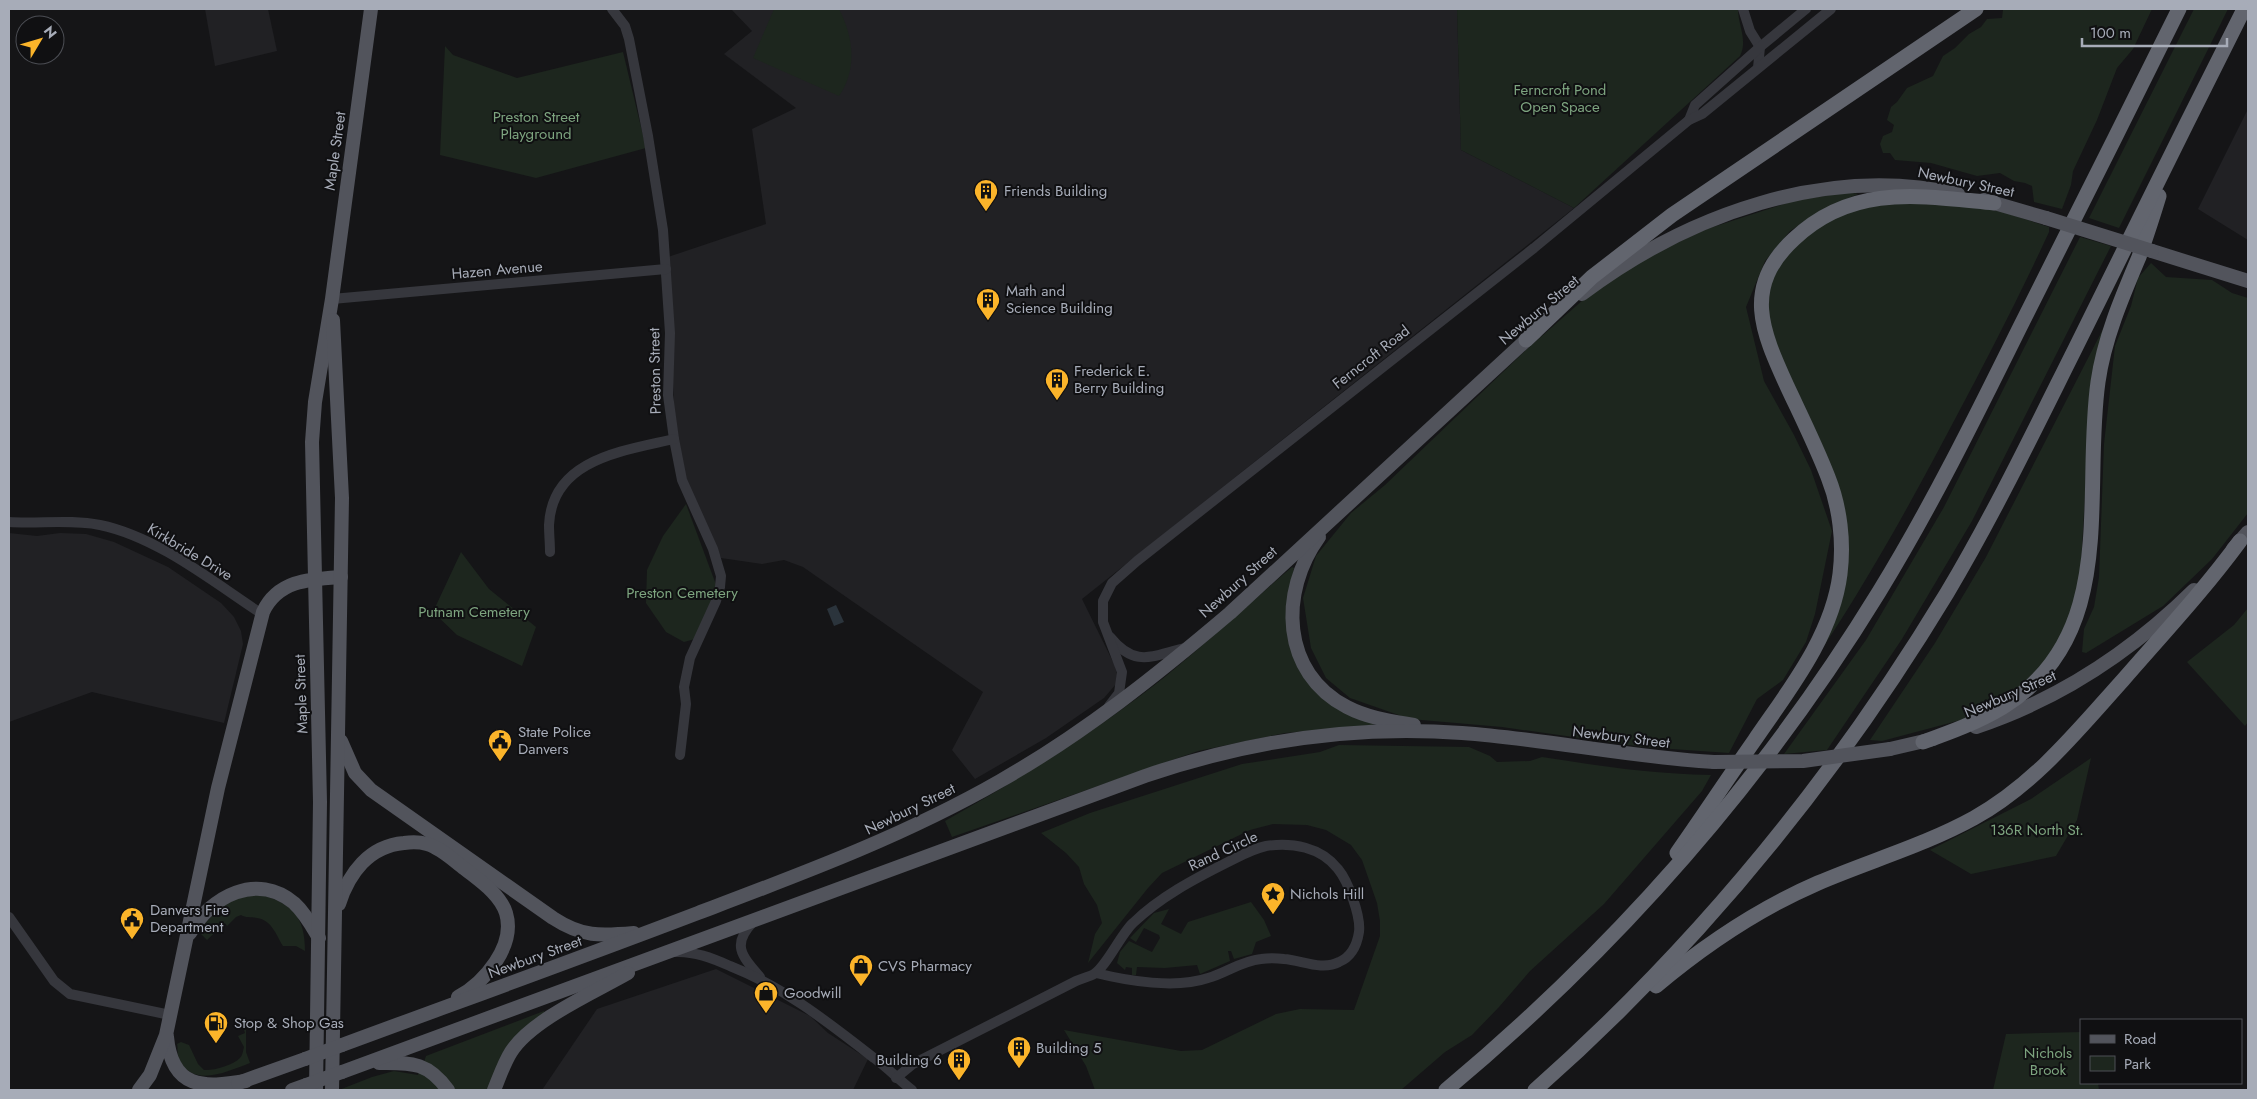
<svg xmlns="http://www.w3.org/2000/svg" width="2257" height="1099" font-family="Jost,sans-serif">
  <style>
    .built { fill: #212124 }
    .green { fill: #1d261e }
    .water { fill: #2b343c }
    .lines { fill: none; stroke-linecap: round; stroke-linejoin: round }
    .minor { stroke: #36373d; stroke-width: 10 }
    .major { stroke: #52545c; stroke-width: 14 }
    .highway { stroke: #62656e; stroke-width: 15 }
    .major-bridge { stroke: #52545c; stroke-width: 14 }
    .labels { text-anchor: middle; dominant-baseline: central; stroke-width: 4; stroke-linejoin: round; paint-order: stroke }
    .park-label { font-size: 15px; fill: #7da47f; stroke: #101012 }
    .street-label { font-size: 15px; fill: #a7acb8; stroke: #101012 }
    .poi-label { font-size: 15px; fill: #a7acb8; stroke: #101012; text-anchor: start }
  </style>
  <rect width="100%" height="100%" fill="#151517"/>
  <g class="built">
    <path d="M205,9H268L277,51L215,66Z"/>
    <path d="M731,9H1457L1461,150L1574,208L1082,599L1115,666L1117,675L1116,684L1104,698L1046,738L975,779L952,750L983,692L803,567L784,560L762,564L721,558L684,474L674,409L668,257L766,224L752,129L796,108L724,54L752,31Z"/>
    <path d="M2248,109V240L2198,209Z"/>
    <path d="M9,533L37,536L60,533L86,534L114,542L168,567L221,603L234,617L241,631L243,644L224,723L92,692L9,722Z"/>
    <path d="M716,969L810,1016L828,1033L868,1059L853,1090H542L597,1009Z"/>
  </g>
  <g class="green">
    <path d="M774,9H839C853,36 858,69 839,96L753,58Z"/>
    <path d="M1457,9H1738C1738,25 1748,40 1740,56L1574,208L1461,150Z"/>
    <path d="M2006,9H2152L2133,49L2117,68L2097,120L2073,171L2071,185L2062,209L2034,202L2032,186L2025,183L2014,181L2000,173L1977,176L1931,163L1895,160L1890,153H1883L1880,144L1883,136L1892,132L1894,125L1887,120L1891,107L1897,102L1907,88L1933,76L1943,56L1955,48L1969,34L1981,27L1987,19L2002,18L2003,10Z"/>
    <path d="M2194,9H2228L2119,228L2089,218Z"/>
    <path d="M445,46L453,55L517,78L623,52L646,148L536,178L440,155Z"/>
    <path d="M1849,192L1858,194L1826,208L1790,231L1765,261L1746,307L1764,381L1794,435L1811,470L1832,531L1815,614L1806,642L1783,680L1757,699L1729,753L1643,747L1502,727L1410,719L1350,698L1326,678L1311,648L1303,598L1316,556L1351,513L1385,485L1527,349L1591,293L1642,259L1707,229L1793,201Z"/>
    <path d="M1872,202L1958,204L2003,212L2049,227V232C2020,295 1988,357 1955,419C1914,497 1871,575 1822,649L1847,529L1769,333L1768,288L1777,264L1793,244L1839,214Z"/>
    <path d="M2080,237L2111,246L1972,521L1902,639L1827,750L1784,754L1866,640L1944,507Z"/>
    <path d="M2151,263L2166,277L2212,280L2232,293L2248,298V513L2212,559L2163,606L2086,653L2082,652L2084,629L2094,607L2099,577L2104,444L2115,346L2131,306L2138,278Z"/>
    <path d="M2104,327L2090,406L2080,583L2066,629L2042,665L2026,682L1991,707L1961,720L1882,741L1870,740L1935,643L1986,557Z"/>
    <path d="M686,504L721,598L695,639L684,642L666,632L646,603L647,570L663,536Z"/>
    <path d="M461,552L489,589L536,627L522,666L457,635L433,612Z"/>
    <path d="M1292,567L1294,568L1286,608L1297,660L1374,725L1285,733L1198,751L952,837L945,821C1021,778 1097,731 1166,676C1209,641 1250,603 1292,567Z"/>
    <path d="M2248,608V722L2245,726L2187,662L2234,625Z"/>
    <path d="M1339,745L1469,747L1490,756L1497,762L1530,761L1542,757C1600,766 1652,774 1711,775L1702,791L1604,904L1530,971L1499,1007L1472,1035L1445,1052L1401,1090H1095L1086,1066L1064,1030L1181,1051L1202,1050L1276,1014L1300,1009L1354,1010L1380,936V921L1377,903L1362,860L1351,845L1326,830L1307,825L1273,824L1250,830L1162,873L1148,888L1088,963L1095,934L1102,923L1097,905L1084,884L1079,867L1066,853L1041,833L1090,813L1242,764L1320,752Z"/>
    <path d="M2091,758L2077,820L2056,856L1971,874L1930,850L2031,799Z"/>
    <path d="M258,894C292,903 305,916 305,951L296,946H283C276,935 272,920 257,918C252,917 246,918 241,915L236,917L227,926L225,923L207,940L198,931L226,901Z"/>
    <path d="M1251,902L1264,920L1271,936L1256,942L1252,954L1234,959L1231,951H1228L1230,961L1200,974L1197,965L1165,968L1137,967L1136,975H1132V968L1126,967L1125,970L1117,963L1120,952L1129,941L1152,952L1160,938L1159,935L1144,928L1136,942L1130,938L1154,913L1169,909L1161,924L1181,934L1188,922Z"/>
    <path d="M544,1011L545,1013L489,1090H455L424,1062L426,1056Z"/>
    <path d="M243,1024L246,1028V1052L250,1063C228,1071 193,1089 179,1059C177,1054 178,1048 177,1044L181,1042L189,1045L198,1064L204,1070C213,1071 233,1065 240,1058C243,1055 243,1050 244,1047L238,1036L245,1033L243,1026L235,1027Z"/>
    <path d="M2081,1032V1083H2098L2099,1090H1993L2006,1034Z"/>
    <path d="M394,1071L418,1075L419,1072L427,1076L442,1090H339L372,1077Z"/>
  </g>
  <path class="water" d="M836,605L844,622L834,626L827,609Z"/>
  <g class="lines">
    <g class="minor">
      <path d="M612,9L625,26L629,39L648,136L663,230L670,333L668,395L674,439L682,480L713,549L721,576L720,587L716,601L690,658L684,687L686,704L680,755"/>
      <path d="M1743,9L1750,31L1760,47L1758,68"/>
      <path d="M1689,120L1695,105L1760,47L1806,9"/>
      <path d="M332,299L666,269"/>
      <path d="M9,522C39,524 70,519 100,525C158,537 213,582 262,614"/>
      <path d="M550,552C550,543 549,534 549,525C552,459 623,451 674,439"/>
      <path d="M1110,637C1136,669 1153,655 1186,648"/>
      <path d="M1109,706L1119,693L1122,672L1103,622V601L1112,583L1137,561L1534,248L1689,120L1702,114L1831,9"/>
      <path d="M9,917L54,981L70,994L170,1015"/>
      <path d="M753,922C731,945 742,956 760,977"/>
      <path d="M675,952C694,951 712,958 730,966C784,987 829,1023 874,1058C888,1068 899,1080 912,1090"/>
      <path d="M896,1078L913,1064L1076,981C1082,978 1089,977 1094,974C1106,967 1121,934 1133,923C1160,897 1194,879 1228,862C1240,856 1252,849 1266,846C1292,842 1321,847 1338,869C1348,881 1361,916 1359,932C1357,945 1351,957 1339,962C1322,971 1301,960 1284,959C1276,958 1268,958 1261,959C1241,961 1226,973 1208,978C1176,989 1128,981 1096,973"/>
    </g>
    <g class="major">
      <path d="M1984,200L2046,218"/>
      <path d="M2152,251L2248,281"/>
      <path d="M1582,294C1687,215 1827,164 1958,194"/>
      <path d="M1319,537C1279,592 1281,673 1347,707C1368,718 1391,721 1414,725"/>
      <path d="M2233,549L2248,532"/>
      <path d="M1976,727C2060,699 2131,652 2194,590"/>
      <path d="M341,741L355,773L371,790L553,918C582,937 600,936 634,933"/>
      <path d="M1890,749L1933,739"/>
      <path d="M339,904C349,873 369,846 404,843C411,842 420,842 427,844C441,848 453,860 465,869C480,881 500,894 506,913C516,946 484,983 458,997"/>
      <path d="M190,933C211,896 257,872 294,903C305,913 312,926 319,938"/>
      <path d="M167,1037C172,1089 203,1088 246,1081"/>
      <path d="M342,1045C461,1001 580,958 698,913C801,874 904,836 1000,781C1083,734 1157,675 1230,613L1535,332"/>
      <path d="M379,1063C411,1063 427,1061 448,1090"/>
      <path d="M342,1072L1145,776C1247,741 1355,725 1462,733C1546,739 1629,757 1714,762"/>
      <path d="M238,1083L305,1059"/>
      <path d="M139,1090L150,1075L166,1035L218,788L263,612C278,580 310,579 341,577"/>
      <path d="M292,1090L306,1085"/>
      <path d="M316,1090L320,802L312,442L315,402L332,299L371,9"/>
      <path d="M332,1090L342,498L333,320"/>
      <path d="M494,1090C499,1078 504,1063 511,1052C531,1020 595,992 628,973"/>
    </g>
    <g class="highway">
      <path d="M1526,340L1592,277L1672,215L1976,9"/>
      <path d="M1923,742C1951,732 1978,722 2003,707C2120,635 2082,496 2098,382C2104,339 2122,297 2139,257C2146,237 2153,216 2159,196"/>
      <path d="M1677,853C1703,816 1728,778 1754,741C1788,691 1832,637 1840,574C1844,542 1840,507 1828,477C1816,446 1801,416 1787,386C1762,331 1742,287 1794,239C1853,183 1921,196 1994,203"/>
      <path d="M1656,986C1706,944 1758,909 1818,883C1869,861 1925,845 1974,818C2035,784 2078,730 2123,680C2163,634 2204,590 2240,541"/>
      <path d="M1446,1090C1616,948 1763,781 1879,592C1931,507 1975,418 2019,329C2073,222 2126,116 2179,9"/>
      <path d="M1535,1090C1697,947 1835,778 1947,593C1994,514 2034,431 2075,349C2131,236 2187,122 2244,9"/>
    </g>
    <g class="major-bridge">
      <path d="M2046,218L2152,251"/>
      <path d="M1714,762L1803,761L1890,749"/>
      <path d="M305,1059L342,1045"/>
      <path d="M306,1085L342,1072"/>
    </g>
  </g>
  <defs>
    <g id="building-pin" transform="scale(1.25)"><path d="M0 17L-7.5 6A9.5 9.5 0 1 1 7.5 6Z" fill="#fbb42a" stroke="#101012"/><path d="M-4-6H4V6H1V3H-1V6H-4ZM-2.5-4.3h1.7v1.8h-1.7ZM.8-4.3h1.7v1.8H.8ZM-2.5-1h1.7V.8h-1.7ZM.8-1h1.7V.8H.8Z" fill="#111"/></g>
    <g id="civic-pin" transform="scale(1.25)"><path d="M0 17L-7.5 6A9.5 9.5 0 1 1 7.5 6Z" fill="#fbb42a" stroke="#101012"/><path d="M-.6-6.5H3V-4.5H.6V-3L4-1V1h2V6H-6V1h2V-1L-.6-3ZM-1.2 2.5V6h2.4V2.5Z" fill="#111"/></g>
    <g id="sight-pin" transform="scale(1.25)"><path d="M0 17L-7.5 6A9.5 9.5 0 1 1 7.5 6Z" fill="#fbb42a" stroke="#101012"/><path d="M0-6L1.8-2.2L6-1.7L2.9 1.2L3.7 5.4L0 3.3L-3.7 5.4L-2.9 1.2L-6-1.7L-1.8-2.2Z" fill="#111"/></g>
    <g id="shop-pin" transform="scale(1.25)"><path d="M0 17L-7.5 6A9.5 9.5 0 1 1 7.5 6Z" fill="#fbb42a" stroke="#101012"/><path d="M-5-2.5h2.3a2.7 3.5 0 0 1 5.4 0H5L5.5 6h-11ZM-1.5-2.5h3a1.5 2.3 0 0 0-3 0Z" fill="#111"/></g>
    <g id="fuel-pin" transform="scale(1.25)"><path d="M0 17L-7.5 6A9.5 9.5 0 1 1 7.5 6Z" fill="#fbb42a" stroke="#101012"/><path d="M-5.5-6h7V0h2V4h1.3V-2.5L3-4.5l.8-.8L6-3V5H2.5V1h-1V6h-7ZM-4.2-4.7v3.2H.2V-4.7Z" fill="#111"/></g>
  </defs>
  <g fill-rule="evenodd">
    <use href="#building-pin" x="986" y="191"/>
    <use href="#building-pin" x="988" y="300"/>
    <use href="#building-pin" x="1057" y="380"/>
    <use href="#civic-pin" x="500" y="741"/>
    <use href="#sight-pin" x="1273" y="894"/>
    <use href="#civic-pin" x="132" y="919"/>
    <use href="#shop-pin" x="861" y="966"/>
    <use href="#shop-pin" x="766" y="993"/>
    <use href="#fuel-pin" x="216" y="1023"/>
    <use href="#building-pin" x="1019" y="1048"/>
    <use href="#building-pin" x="959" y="1060"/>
  </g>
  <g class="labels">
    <g class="park-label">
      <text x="1560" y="90">Ferncroft Pond<tspan x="1560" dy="17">Open Space</tspan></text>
      <text x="536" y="117">Preston Street<tspan x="536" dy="17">Playground</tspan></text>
      <text x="682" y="593">Preston Cemetery</text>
      <text x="474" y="612">Putnam Cemetery</text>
      <text x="2037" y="830">136R North St.</text>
      <text x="2048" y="1053">Nichols<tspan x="2048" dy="17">Brook</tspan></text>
    </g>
    <g class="street-label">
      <text transform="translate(335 151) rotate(-82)">Maple Street</text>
      <text transform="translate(1966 182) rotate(12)">Newbury Street</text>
      <text transform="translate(497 270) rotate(-5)">Hazen Avenue</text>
      <text transform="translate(1539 310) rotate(-40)">Newbury Street</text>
      <text transform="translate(1371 357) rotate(-38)">Ferncroft Road</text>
      <text transform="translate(655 371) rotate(-91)">Preston Street</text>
      <text transform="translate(190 552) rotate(31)">Kirkbride Drive</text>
      <text transform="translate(1238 582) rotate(-42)">Newbury Street</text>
      <text transform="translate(301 694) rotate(-92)">Maple Street</text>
      <text transform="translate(2010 694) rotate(-23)">Newbury Street</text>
      <text transform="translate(1621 737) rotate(7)">Newbury Street</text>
      <text transform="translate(910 809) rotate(-26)">Newbury Street</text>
      <text transform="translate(1223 851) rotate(-25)">Rand Circle</text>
      <text transform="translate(535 957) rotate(-20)">Newbury Street</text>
    </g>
    <g class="poi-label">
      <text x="1004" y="191">Friends Building</text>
      <text x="1006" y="291">Math and<tspan x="1006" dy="17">Science Building</tspan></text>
      <text x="1074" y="371">Frederick E.<tspan x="1074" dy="17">Berry Building</tspan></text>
      <text x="518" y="732">State Police<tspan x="518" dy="17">Danvers</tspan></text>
      <text x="1290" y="894">Nichols Hill</text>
      <text x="150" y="910">Danvers Fire<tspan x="150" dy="17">Department</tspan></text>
      <text x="878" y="966">CVS Pharmacy</text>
      <text x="784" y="993">Goodwill</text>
      <text x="234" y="1023">Stop &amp; Shop Gas</text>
      <text x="1036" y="1048">Building 5</text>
      <text x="942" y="1060" text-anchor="end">Building 6</text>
    </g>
  </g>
  <rect width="2257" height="1099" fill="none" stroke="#a7acb8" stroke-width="20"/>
  <rect x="2080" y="1019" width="162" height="65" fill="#101012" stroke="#4c4e54"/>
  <rect x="2090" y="1035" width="25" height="8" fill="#52545c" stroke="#4c4e54"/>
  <text x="2124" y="1044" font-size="15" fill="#a7acb8">Road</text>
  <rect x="2090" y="1056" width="25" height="15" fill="#1d261e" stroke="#4c4e54"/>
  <text x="2124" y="1069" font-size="15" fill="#a7acb8">Park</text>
  <g transform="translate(40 40) rotate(52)"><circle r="24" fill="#101012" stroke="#4c4e54"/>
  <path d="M0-4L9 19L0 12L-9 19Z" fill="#fbb42a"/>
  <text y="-8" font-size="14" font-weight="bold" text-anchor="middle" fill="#a7acb8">N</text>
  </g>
  <path d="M2082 38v8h145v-8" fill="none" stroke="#a7acb8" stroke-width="2.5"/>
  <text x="2090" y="38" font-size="15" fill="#a7acb8" stroke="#101012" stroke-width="4" paint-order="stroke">100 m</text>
</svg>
